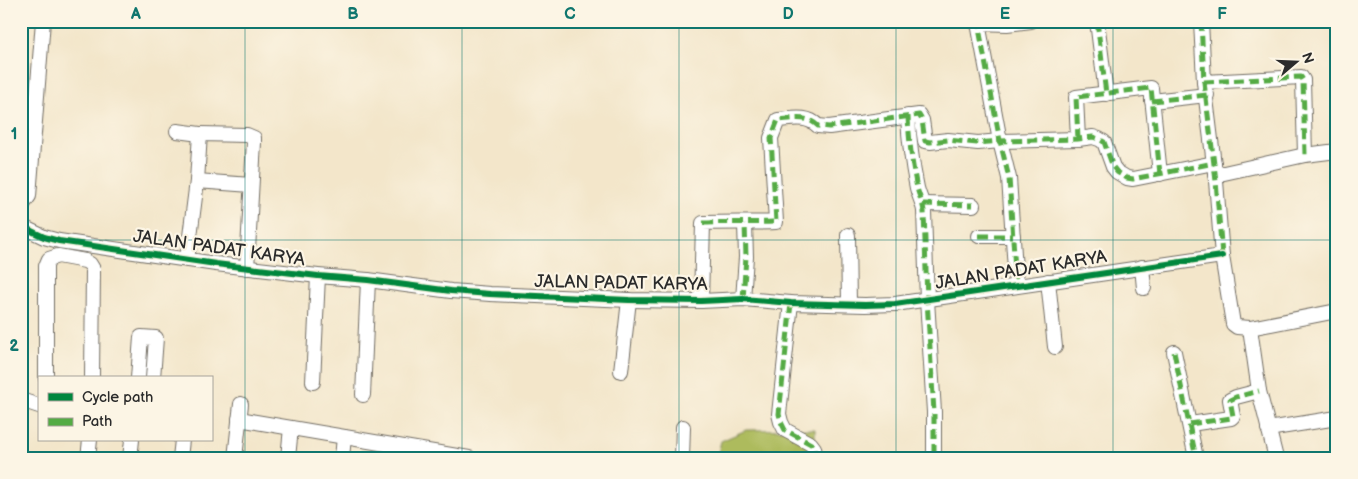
<svg xmlns="http://www.w3.org/2000/svg" width="1358" height="479" font-family="'Balsamiq Sans',sans-serif">
  <style>
    .green { fill: #adbb5d; stroke: #6c7344 }
    .lines { fill: none; stroke-linecap: round; stroke-linejoin: round }
    .minor-casing { stroke: #716c63; stroke-width: 16 }
    .minor { stroke: #fff; stroke-width: 14 }
    .quiet { stroke: #54ab44; stroke-width: 5; stroke-dasharray: 10 5; stroke-linecap: butt }
    .cycleway-casing { stroke: #fcf5e5; stroke-width: 9 }
    .cycleway { stroke: #00873e; stroke-width: 6 }
    .grid { fill: none; stroke: #0f766e; stroke-width: 1; stroke-opacity: 0.55 }
    .labels { text-anchor: middle; dominant-baseline: central; stroke-width: 4.5; stroke-linejoin: round; paint-order: stroke }
    .street-label { font-size: 18px; fill: #2b2b2b; stroke: #fcf5e5 }
    .neatline { fill: none; stroke: #0f766e; stroke-width: 2 }
    .grid-label { font-size: 16px; text-anchor: middle; font-weight: bold; fill: #0f766e }
  </style>
  <rect width="100%" height="100%" fill="#fcf5e5"/>
  <filter id="ink" filterUnits="userSpaceOnUse"><feTurbulence type="fractalNoise" baseFrequency=".02" numOctaves="2"/><feDisplacementMap in="SourceGraphic" scale="10" xChannelSelector="R" yChannelSelector="G"/><feConvolveMatrix kernelMatrix="1 2 1 2 8 2 1 2 1" color-interpolation-filters="sRGB"/></filter>
  <filter id="wash" filterUnits="userSpaceOnUse"><feTurbulence type="fractalNoise" baseFrequency=".0096" numOctaves="4" result="noise"/><feDisplacementMap in="SourceGraphic" scale="20" xChannelSelector="R" yChannelSelector="G"/><feGaussianBlur stdDeviation="1.12" result="paint"/><feColorMatrix in="noise" values="0 0 0 0 0 0 0 0 0 0 0 0 0 0 0 0 0 1.4 0 .05"/><feComposite in="paint" operator="in"/></filter>
  <g filter="url(#wash)">
    <rect width="100%" height="100%" fill="#f3e6ca"/>
    <path class="green" d="M815,429V458H717L721,441L746,430Z"/>
  </g>
  <g filter="url(#ink)">
    <g class="lines">
      <g class="minor-casing">
        <g id="minor">
          <path d="M973,21L978,23L1000,141L1009,178L1016,285"/>
          <path d="M1097,21L1106,94"/>
          <path d="M1201,21L1204,82L1216,181L1222,256L1233,324L1237,327L1250,328L1337,311"/>
          <path d="M978,23L1007,24L1031,21"/>
          <path d="M1204,82L1301,77L1303,80L1305,155"/>
          <path d="M1152,101L1207,95"/>
          <path d="M908,116C909,140 912,164 917,188C919,196 923,203 924,211L927,300L934,412V458"/>
          <path d="M177,131L200,134"/>
          <path d="M1078,139L1076,97L1151,88L1160,174"/>
          <path d="M1215,175L1305,155L1337,151"/>
          <path d="M197,181L251,185"/>
          <path d="M21,203H24L29,196L43,21"/>
          <path d="M923,204L973,205"/>
          <path d="M21,226L44,237L59,241L216,264L318,276L368,280L451,291L490,294L629,300L701,301L743,299L791,303L865,305L895,304L1222,256"/>
          <path d="M848,235L849,304"/>
          <path d="M979,236H1013"/>
          <path d="M187,260L197,181L200,134L247,135L254,138V142L247,268"/>
          <path d="M1142,267L1144,288"/>
          <path d="M1048,281L1055,347"/>
          <path d="M743,299L746,257L745,224"/>
          <path d="M701,301L703,223C728,222 752,223 776,222L771,138L778,120C793,119 807,115 818,126L829,127L919,115L922,120L925,141L930,142L948,140L978,143L1000,141L1078,139L1093,137L1099,139L1104,142L1113,167L1117,172L1127,178L1133,179L1214,163"/>
          <path d="M791,303L779,414L781,422L785,430L811,444L814,448L816,458"/>
          <path d="M1250,328L1259,391L1276,458"/>
          <path d="M1174,352L1196,458"/>
          <path d="M621,371L629,300"/>
          <path d="M46,378V266L49,259L58,256L85,261L90,264L93,269L92,378"/>
          <path d="M138,378L141,337L156,338L153,378"/>
          <path d="M313,382L318,276"/>
          <path d="M363,395L368,280"/>
          <path d="M21,400L39,406"/>
          <path d="M239,419L469,458"/>
          <path d="M1190,424L1231,418L1233,416L1230,400L1236,397L1259,391"/>
          <path d="M1268,429L1337,418"/>
          <path d="M88,458L90,440"/>
          <path d="M130,458L132,440"/>
          <path d="M180,458L182,440"/>
          <path d="M235,458L241,404"/>
          <path d="M288,458L291,428"/>
          <path d="M342,458L344,437"/>
          <path d="M682,458L683,427"/>
        </g>
      </g>
      <use href="#minor" class="minor"/>
      <g class="quiet">
        <path d="M973,21L978,23L1000,141L1009,178L1016,285"/>
        <path d="M1097,21L1106,94"/>
        <path d="M1201,21L1204,82L1216,181L1222,256"/>
        <path d="M978,23L1007,24L1031,21"/>
        <path d="M1204,82L1301,77L1303,80L1305,155"/>
        <path d="M1152,101L1207,95"/>
        <path d="M908,116C909,140 912,164 917,188C919,196 923,203 924,211L927,300L934,412V458"/>
        <path d="M1078,139L1076,97L1151,88L1160,174"/>
        <path d="M923,204L973,205"/>
        <path d="M703,223C728,222 752,223 776,222L771,138L778,120C793,119 807,115 818,126L829,127L919,115L922,120L925,141L930,142L948,140L978,143L1000,141L1078,139L1093,137L1099,139L1104,142L1113,167L1117,172L1127,178L1133,179L1214,163"/>
        <path d="M979,236H1013"/>
        <path d="M743,299L746,257L745,224"/>
        <path d="M791,303L779,414L781,422L785,430L811,444L814,448L816,458"/>
        <path d="M1174,352L1196,458"/>
        <path d="M1190,424L1231,418L1233,416L1230,400L1236,397L1259,391"/>
      </g>
      <g class="cycleway-casing">
        <path id="cycleway" d="M21,226L44,237L59,241L216,264L318,276L368,280L451,291L490,294L629,300L701,301L743,299L791,303L865,305L895,304L1222,256"/>
      </g>
      <use href="#cycleway" class="cycleway"/>
    </g>
  </g>
  <path class="grid" d="M245,21V458M462,21V458M679,21V458M896,21V458M1113,21V458M21,240H1337"/>
  <g class="labels">
    <g class="street-label">
      <text transform="translate(219 248) rotate(8)">JALAN PADAT KARYA</text>
      <text transform="translate(1021 270) rotate(-9)">JALAN PADAT KARYA</text>
      <text transform="translate(621 283) rotate(1)">JALAN PADAT KARYA</text>
    </g>
  </g>
  <rect width="1358" height="479" fill="none" stroke="#fcf5e5" stroke-width="55"/>
  <rect x="38" y="376" width="175" height="65" fill="#fcf5e5" stroke="#a8a49b"/>
  <rect x="48" y="393" width="25" height="8" fill="#00873e" stroke="#a8a49b"/>
  <text x="82" y="402" font-size="15" fill="#2b2b2b">Cycle path</text>
  <rect x="48" y="418" width="25" height="8" fill="#54ab44" stroke="#a8a49b"/>
  <text x="82" y="426" font-size="15" fill="#2b2b2b">Path</text>
  <g transform="translate(1296 62) rotate(71)" stroke="#fcf5e5" stroke-width="4" paint-order="stroke">
  <path d="M0-4L9 19L0 12L-9 19Z" fill="#2b2b2b"/>
  <text y="-8" font-size="14" font-weight="bold" text-anchor="middle" fill="#2b2b2b">N</text>
  </g>
  <rect x="28" y="28" width="1302" height="424" class="neatline"/>
  <g class="grid-label">
    <text x="136" y="19">A</text>
    <text x="353" y="19">B</text>
    <text x="570" y="19">C</text>
    <text x="788" y="19">D</text>
    <text x="1005" y="19">E</text>
    <text x="1222" y="19">F</text>
    <text x="14" y="139">1</text>
    <text x="14" y="351">2</text>
  </g>
</svg>
